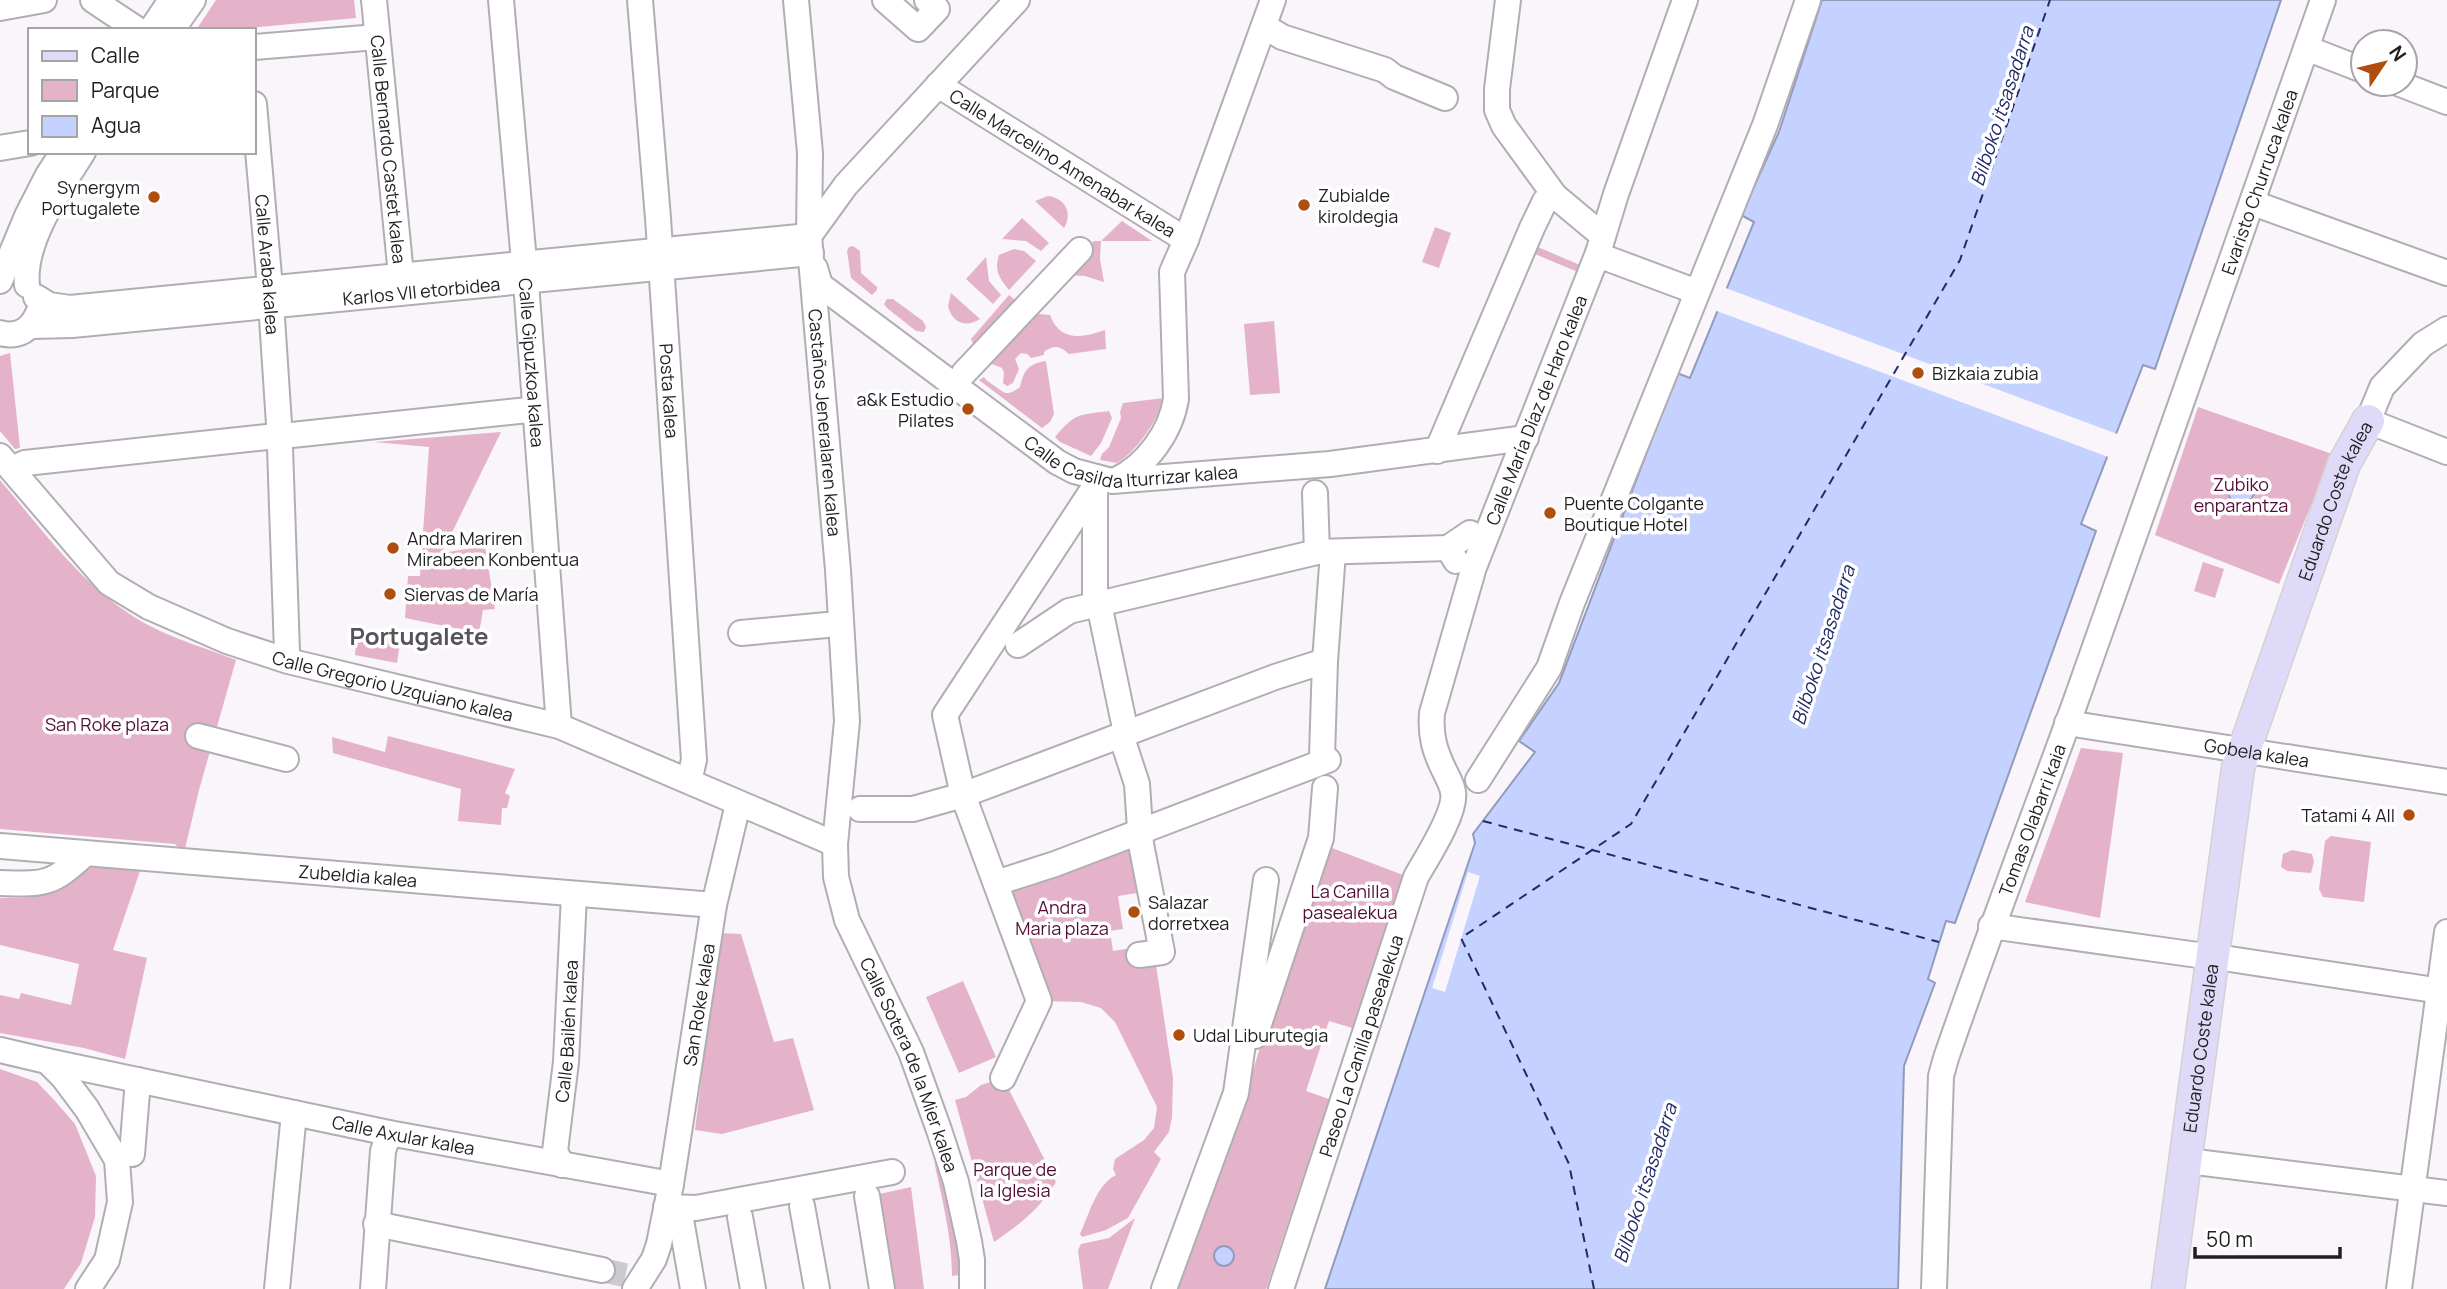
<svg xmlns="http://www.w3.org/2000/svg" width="2447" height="1289" font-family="Manrope,sans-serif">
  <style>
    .green { fill: #e4b3c9 }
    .water { fill: #c5d1fe; stroke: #939bbb; stroke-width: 2 }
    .pier { fill: #f9f5fb }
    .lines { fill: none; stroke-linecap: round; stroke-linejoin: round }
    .ferry { stroke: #222a69; stroke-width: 2; stroke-dasharray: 9 7; stroke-linecap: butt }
    .minor-tunnel { stroke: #cdcacf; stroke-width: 24; stroke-dasharray: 24 12; stroke-linecap: butt }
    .minor-casing { stroke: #b1aeb3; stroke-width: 28 }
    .major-casing { stroke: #d2d2d2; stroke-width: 35 }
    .minor { stroke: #fff; stroke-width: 24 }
    .major { stroke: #dfdaf7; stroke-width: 32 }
    .poi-dot { fill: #b04e10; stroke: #fff; stroke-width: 2.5 }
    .labels { text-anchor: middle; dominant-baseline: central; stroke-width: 7; stroke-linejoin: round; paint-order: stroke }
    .street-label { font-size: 18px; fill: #1f1e20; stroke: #fff }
    .poi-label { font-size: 18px; fill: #1f1e20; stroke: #fff; text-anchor: start }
    .park-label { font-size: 18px; fill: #530c37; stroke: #fff }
    .water-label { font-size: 19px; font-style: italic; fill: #222a69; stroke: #fff }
    .district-label { font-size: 24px; font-weight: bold; fill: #575459; stroke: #fff }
  </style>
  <rect width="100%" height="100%" fill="#f9f5fb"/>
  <g class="green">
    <path d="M216,0H354L356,18L226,30H196Z"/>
    <path d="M1048,196C1065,198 1073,213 1064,228L1035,201Z"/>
    <path d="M1022,218L1049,243L1041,251L1026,241L1002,239Z"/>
    <path d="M1122,221L1152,241H1101L1100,259L1104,282L1085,276L1063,275L1094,241H1101Z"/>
    <path d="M1435,227L1451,233L1439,268L1422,262Z"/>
    <path d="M1533,245L1580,265L1578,272L1530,252Z"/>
    <path d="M853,246L860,251L861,273L877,287V290L872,295L851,278L847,251L849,247Z"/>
    <path d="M1014,249L1024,251L1036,261L1009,290C999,278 994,270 999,255Z"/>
    <path d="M986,257L989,281L1001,295L993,304L966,279Z"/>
    <path d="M951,293L980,319C966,328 952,323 948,306Z"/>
    <path d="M1009,295L1021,305L974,346L971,339Z"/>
    <path d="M887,299H893L923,321L926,327L924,332L916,331L887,308L884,304Z"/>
    <path d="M1029,313L1050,315C1060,342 1083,338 1105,330L1106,349L1069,354C1060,346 1054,344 1044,352V355L1031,358L1027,354L1021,353L1015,359L1019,369L1013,383L1007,386L1003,383L1004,373L1002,368L992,364L984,371L982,365Z"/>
    <path d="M1274,321L1280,393L1250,395L1244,324Z"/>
    <path d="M10,353L20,448L15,449L0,431V356Z"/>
    <path d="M1046,361L1054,414L1050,422L1042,428L979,380L984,377C986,381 990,382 993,385C1004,392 1006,398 1020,387C1024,370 1028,364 1046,361Z"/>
    <path d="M1164,398C1157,421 1138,450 1117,463L1100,460L1102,454L1109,447L1121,418L1120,412L1123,403Z"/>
    <path d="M2198,407L2332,454L2279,584L2155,535Z"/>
    <path d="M1109,411L1112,418L1101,443L1091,456L1060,442L1055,437C1075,413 1078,415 1109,411Z"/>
    <path d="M501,432L442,553L485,546L495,609L483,610L479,633L405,618L408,576H420L429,447L374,442Z"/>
    <path d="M0,480C45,533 87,593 150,626C177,640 208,649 236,660L199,790L184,853L175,844L0,829Z"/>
    <path d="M2203,562L2224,569L2215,598L2194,591Z"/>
    <path d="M357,632L401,636L397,663L355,655Z"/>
    <path d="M388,736L515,769L505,793L510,796L507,808H502L501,825L458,821L461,789L333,753L332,737L385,752Z"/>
    <path d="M2081,748L2123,753L2100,918L2025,902Z"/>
    <path d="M2331,836L2371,842L2364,902L2323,897L2319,889L2325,841Z"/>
    <path d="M1132,842L1144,892L1118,896L1123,929L1110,931L1113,951L1153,945L1173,1078L1172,1117L1169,1132L1154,1152L1161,1159L1128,1218L1106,1230L1082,1237L1080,1234C1089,1215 1096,1185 1116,1175L1113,1169L1115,1159L1144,1140L1154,1128L1157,1107L1115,1022L1101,1008L1081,1002L1039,1001L998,887Z"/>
    <path d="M1324,845L1403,875L1352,1028L1329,1021L1306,1091L1329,1099L1266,1289H1175L1247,1089Z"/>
    <path d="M2292,850L2312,854L2314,862L2311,873L2287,871L2281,867L2283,854Z"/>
    <path d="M91,867L140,871L113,950L147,958L125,1059L84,1048L0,1033V995L19,999L21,993L71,1005L79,964L0,945V898C47,897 54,898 91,867Z"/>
    <path d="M719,933L741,934L774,1042L793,1038L814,1110L722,1134L695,1130Z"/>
    <path d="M963,981L996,1057L959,1073L926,997Z"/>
    <path d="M0,1069L37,1082L55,1101L75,1124L96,1176L95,1217L81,1263L64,1289H0Z"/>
    <path d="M1003,1078L1056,1182C1041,1208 1019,1225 994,1242L955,1100L966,1097L981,1085Z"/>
    <path d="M934,1161C949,1197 958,1236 960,1275L952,1276C952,1237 942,1199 934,1161Z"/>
    <path d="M911,1187L924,1289H890L875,1195Z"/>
    <path d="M1135,1218L1108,1289H1083L1078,1250L1081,1244L1109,1238Z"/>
  </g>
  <g class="water">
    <path d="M1822,0H2281L2155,369L2143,365L2081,524L2096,531L1955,923L1946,921L1928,979L1935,983L1904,1066L1898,1289H1325L1475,843L1473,834L1535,752L1519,741L1559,683L1677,373L1690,378L1754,222L1741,215L1779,132Z"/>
    <circle cx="2241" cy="491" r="13"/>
    <circle cx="1224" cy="1256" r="10"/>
  </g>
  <g class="pier">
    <path d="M1723,287L2120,435L2111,458L1714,310Z"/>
    <path d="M1468,872L1480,876L1445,992L1432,988Z"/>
  </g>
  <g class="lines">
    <g class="ferry">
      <path d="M1483,821L1939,942"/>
      <path d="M1594,1289L1569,1164L1461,938L1631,824L1960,260L2050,0"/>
    </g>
    <path class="minor-tunnel" d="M602,1270L633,1277"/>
    <g class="minor-casing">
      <g id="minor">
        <path d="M93,0L138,30"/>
        <path id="s1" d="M374,0L401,275L399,287L395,289"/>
        <path id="s2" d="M501,0L527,296L559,726"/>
        <path id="s3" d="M640,0L658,218L694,760L689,781"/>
        <path id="s4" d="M796,0L810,153L809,236L838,570L847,721L835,844L836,877L847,920L911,1052L939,1130L956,1182L969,1241L972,1260V1289"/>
        <path d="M885,0L918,29L937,9L927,0"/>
        <path d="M1508,0L1497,89V110L1504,126L1555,196L1603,236"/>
        <path d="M0,8L44,0"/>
        <path d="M1264,26L1282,37L1385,70L1394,77L1445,98"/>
        <path d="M151,30L171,0"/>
        <path d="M172,30L193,0"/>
        <path d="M254,47L377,37"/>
        <path d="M2306,48L2363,70"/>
        <path d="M2400,84L2447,102"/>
        <path id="s5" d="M938,85L1186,240"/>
        <path id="s6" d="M254,104L270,288L279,424"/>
        <path d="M0,148L30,143"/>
        <path d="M2253,203L2447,273"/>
        <path d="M809,236L846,185L1017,0"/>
        <path d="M1598,253L1606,258L1697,292"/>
        <path id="s7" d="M815,268L820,285L1057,462L1074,471L1112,481L1330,464L1526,438"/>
        <path d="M0,281L27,216L48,175L63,152"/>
        <path d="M27,285C22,242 61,187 83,152"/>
        <path d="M36,297L49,305L70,308L809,236"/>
        <path id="s8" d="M31,326L72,325L811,253"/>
        <path d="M2447,329L2423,344L2382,387L2368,421L2447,452"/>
        <path d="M0,333C18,338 31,330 38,313"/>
        <path d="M964,373L1080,250"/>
        <path d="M292,435L528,410"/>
        <path d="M280,448L287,652"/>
        <path d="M1437,451L1532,228L1545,201L1555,196"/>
        <path id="s9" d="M0,456L109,583L149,607L227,641L288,661L559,726L835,844"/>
        <path d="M12,469L25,463L267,437"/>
        <path d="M1116,480C1146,466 1171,432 1176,399L1172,272L1186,240L1273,0"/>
        <path d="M1095,486V606"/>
        <path d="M1315,493L1317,552"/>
        <path d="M1448,548L1470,533"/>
        <path d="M1099,604L1126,733"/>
        <path d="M741,633L827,625"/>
        <path d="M1018,645L1069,611L1317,552L1448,548L1456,561"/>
        <path id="s10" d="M2067,723L2447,782"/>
        <path d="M1121,735L1137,784L1141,844L1162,952L1139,955"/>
        <path d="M198,736L286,759"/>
        <path d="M1322,756L1325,661L1333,552"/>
        <path d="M1478,780L1549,668L1572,603L1765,125L1808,0"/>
        <path d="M860,809H913L963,795L1275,677L1325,661"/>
        <path id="s11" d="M0,846L714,905"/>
        <path d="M0,883C44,884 50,886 84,855"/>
        <path d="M996,883L1055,864L1328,760"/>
        <path d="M1991,926L2212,957"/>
        <path d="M2223,958L2447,992"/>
        <path d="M1255,1036L1321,838L1325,788"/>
        <path d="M0,1050L47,1061L63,1077L87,1109L117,1160L120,1202L107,1260L88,1289"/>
        <path id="s12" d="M47,1061L389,1133L671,1184"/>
        <path d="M1003,1078L1039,1001L963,795L945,715L1095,486"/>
        <path d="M132,1154L138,1080"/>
        <path d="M2196,1162L2447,1193"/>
        <path id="s13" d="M562,1165L555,1151L566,1062L574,895"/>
        <path d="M867,1196L882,1289"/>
        <path d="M802,1206L817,1289"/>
        <path d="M666,1207L696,1208L892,1172"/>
        <path d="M679,1208L693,1289"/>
        <path d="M740,1217L753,1289"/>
        <path d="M376,1224L602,1270"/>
        <path d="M277,1289L294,1113"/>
        <path d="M373,1289L383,1151L389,1133"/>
        <path id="s14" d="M635,1289L654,1259L659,1244L671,1184L714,905L738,804"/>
        <path d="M1164,1289L1236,1093L1266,880"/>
        <path id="s15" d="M1281,1289L1416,877C1426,859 1457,812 1453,792C1452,785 1448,778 1445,772C1435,752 1430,736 1432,713L1474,567L1598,253L1616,194L1685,0"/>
        <path id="s16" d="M1934,1289L1941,1076L1946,1058C1987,939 2032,821 2075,703C2158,469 2241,234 2323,0"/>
        <path d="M2399,1289L2447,932"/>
      </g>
    </g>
    <g class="major-casing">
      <g id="major">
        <path id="s17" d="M2168,1289L2238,768L2344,464L2368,421"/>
      </g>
    </g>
    <use href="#minor" class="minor"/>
    <use href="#major" class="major"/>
  </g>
  <g class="poi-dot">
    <circle cx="154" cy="197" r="7"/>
    <circle cx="1304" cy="205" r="7"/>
    <circle cx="1918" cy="373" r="7"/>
    <circle cx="968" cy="409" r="7"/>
    <circle cx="1550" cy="513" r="7"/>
    <circle cx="393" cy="548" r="7"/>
    <circle cx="390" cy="594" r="7"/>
    <circle cx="2409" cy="815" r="7"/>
    <circle cx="1134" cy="912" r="7"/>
    <circle cx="1179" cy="1035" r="7"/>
  </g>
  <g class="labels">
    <g class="street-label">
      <text stroke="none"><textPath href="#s1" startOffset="150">Calle Bernardo Castet kalea</textPath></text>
      <text stroke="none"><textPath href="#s5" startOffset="147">Calle Marcelino Amenabar kalea</textPath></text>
      <text stroke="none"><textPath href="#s16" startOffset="1162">Evaristo Churruca kalea</textPath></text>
      <text stroke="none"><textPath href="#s6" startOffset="161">Calle Araba kalea</textPath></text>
      <text stroke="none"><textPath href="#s8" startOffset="392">Karlos VII etorbidea</textPath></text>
      <text stroke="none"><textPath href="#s2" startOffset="364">Calle Gipuzkoa kalea</textPath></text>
      <text stroke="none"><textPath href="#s3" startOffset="392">Posta kalea</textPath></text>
      <text stroke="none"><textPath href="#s15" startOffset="931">Calle María Díaz de Haro kalea</textPath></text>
      <text stroke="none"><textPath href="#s4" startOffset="424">Castaños Jeneralaren kalea</textPath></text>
      <text stroke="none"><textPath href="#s7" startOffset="387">Calle Casilda Iturrizar kalea</textPath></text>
      <text stroke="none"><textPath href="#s17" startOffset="810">Eduardo Coste kalea</textPath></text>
      <text stroke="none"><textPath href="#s9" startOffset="471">Calle Gregorio Uzquiano kalea</textPath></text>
      <text stroke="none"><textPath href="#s10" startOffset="192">Gobela kalea</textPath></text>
      <text stroke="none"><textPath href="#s16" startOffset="485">Tomas Olabarri kaia</textPath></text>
      <text stroke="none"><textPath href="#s11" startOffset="359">Zubeldia kalea</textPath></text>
      <text stroke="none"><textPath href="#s14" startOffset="294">San Roke kalea</textPath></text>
      <text stroke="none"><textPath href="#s13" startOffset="136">Calle Bailén kalea</textPath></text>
      <text stroke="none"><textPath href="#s15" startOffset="256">Paseo La Canilla pasealekua</textPath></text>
      <text stroke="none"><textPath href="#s17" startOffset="243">Eduardo Coste kalea</textPath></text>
      <text stroke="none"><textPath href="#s4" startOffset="1082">Calle Sotera de la Mier kalea</textPath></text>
      <text stroke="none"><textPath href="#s12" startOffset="364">Calle Axular kalea</textPath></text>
    </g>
    <g class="poi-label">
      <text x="140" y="187" text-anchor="end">Synergym<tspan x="140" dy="21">Portugalete</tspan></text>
      <text x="1318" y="195">Zubialde<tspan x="1318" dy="21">kiroldegia</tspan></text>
      <text x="1932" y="373">Bizkaia zubia</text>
      <text x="954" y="399" text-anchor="end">a&amp;k Estudio<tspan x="954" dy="21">Pilates</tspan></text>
      <text x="1564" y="503">Puente Colgante<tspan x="1564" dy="21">Boutique Hotel</tspan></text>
      <text x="407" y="538">Andra Mariren<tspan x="407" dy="21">Mirabeen Konbentua</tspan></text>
      <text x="404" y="594">Siervas de María</text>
      <text x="2395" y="815" text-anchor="end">Tatami 4 All</text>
      <text x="1148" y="902">Salazar<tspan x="1148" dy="21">dorretxea</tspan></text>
      <text x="1193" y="1035">Udal Liburutegia</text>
    </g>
    <g class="park-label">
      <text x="2241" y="484">Zubiko<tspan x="2241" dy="21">enparantza</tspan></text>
      <text x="107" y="724">San Roke plaza</text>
      <text x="1350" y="891">La Canilla<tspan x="1350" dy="21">pasealekua</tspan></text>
      <text x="1062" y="907">Andra<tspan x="1062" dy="21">Maria plaza</tspan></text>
      <text x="1015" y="1169">Parque de<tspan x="1015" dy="21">la Iglesia</tspan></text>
    </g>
    <g class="water-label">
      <text transform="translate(2002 106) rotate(-72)">Bilboko itsasadarra</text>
      <text transform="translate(1823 645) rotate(-72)">Bilboko itsasadarra</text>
      <text transform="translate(1645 1183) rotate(-72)">Bilboko itsasadarra</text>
    </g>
    <g class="district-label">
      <text x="419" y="635">Portugalete</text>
    </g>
  </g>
  <rect x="28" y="28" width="228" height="126" fill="#ffffff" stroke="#a5a5a6" stroke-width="2"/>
  <rect x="42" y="51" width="35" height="10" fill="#dfdaf7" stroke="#a5a5a6" stroke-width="2"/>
  <text x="91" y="63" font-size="21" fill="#1f1e20">Calle</text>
  <rect x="42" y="80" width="35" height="21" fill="#e4b3c9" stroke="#a5a5a6" stroke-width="2"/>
  <text x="91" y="98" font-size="21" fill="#1f1e20">Parque</text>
  <rect x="42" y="116" width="35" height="21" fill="#c5d1fe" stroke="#a5a5a6" stroke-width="2"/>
  <text x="91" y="133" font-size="21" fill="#1f1e20">Agua</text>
  <g transform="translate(2384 63) rotate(55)"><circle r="33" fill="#ffffff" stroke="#a5a5a6" stroke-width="2"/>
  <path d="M0-5L12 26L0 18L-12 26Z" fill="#b04e10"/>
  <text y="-10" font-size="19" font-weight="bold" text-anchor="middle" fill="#1f1e20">N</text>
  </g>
  <path d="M2195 1247v10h145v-10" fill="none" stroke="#1f1e20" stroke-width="3.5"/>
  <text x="2206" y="1247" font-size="21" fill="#1f1e20" stroke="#ffffff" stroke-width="5" paint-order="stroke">50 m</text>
</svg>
